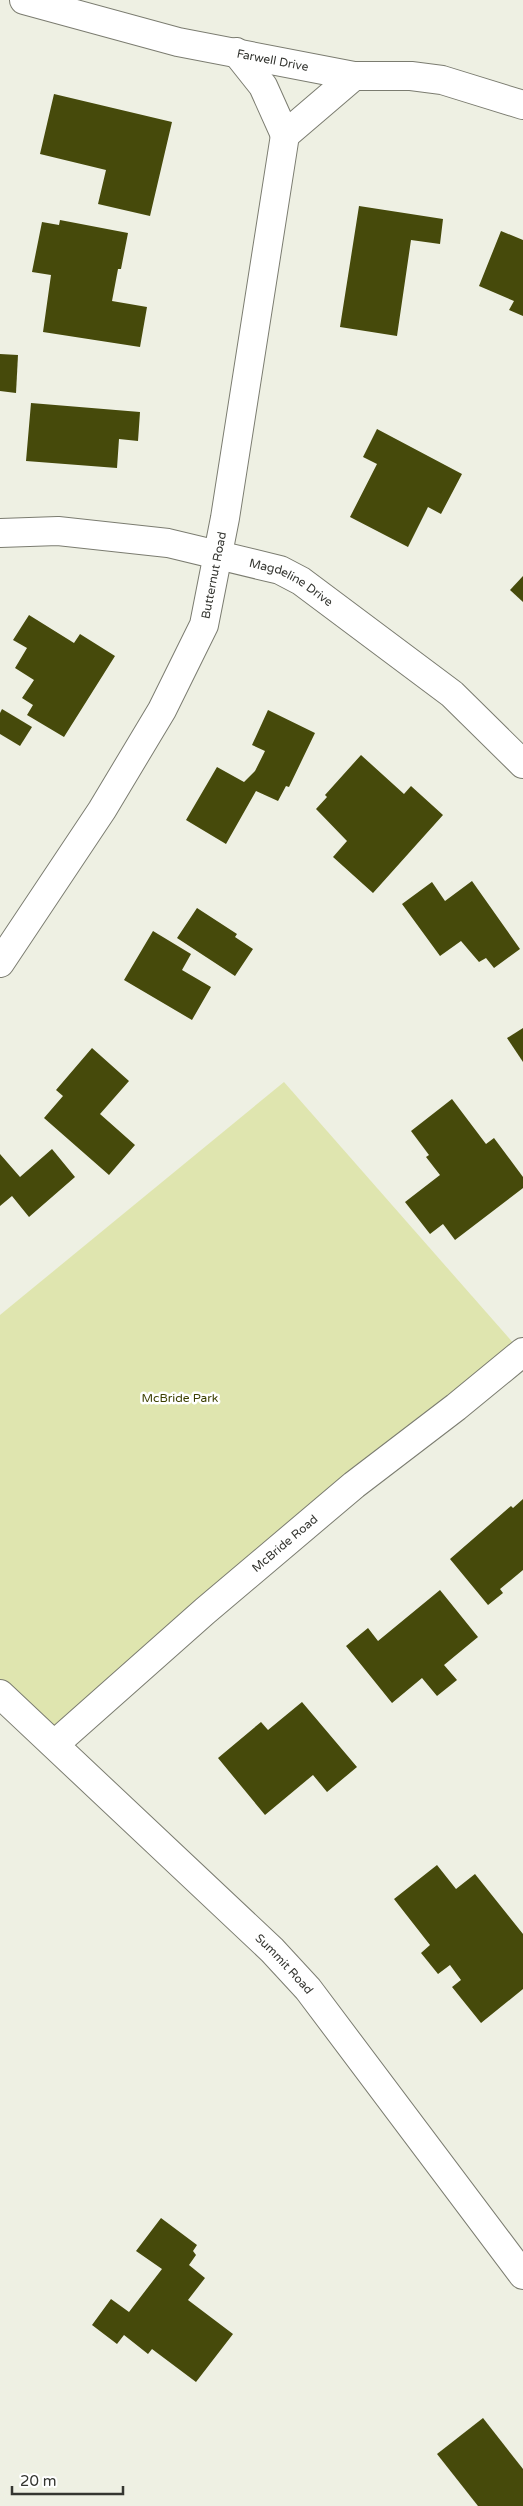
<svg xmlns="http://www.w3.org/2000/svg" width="523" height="2506" font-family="'Varela Round',sans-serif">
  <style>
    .green { fill: #dfe5af }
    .building { fill: #464a0b }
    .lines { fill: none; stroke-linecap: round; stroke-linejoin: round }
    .minor-casing { stroke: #7b7c70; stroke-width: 30 }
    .minor { stroke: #fff; stroke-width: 28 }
    .labels { text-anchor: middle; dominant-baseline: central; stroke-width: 5; stroke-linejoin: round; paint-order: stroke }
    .street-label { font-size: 12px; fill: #343530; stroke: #fff }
    .park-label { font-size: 12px; fill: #3c4000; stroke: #fff }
  </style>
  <rect width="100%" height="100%" fill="#eef0e3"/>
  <path class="green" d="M284,1082L522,1353L55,1744L0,1694V1315Z"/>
  <g class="building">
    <path d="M54,94L172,122L150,216L98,204L106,170L40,154Z"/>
    <path d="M359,206L443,219L440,244L411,240L397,336L340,327Z"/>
    <path d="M60,220L128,233L121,269H118L112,301L147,307L140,347L43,332L51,275L32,272L42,222L59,225Z"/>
    <path d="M501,231L523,240V316L509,310L514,301L479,286Z"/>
    <path d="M0,354L18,355L16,393L0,391Z"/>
    <path d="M31,403L140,412L138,441L119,439L117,468L26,461Z"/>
    <path d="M377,429L462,474L441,514L428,507L408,547L350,517L377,464L363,457Z"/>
    <path d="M523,576V602L510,590Z"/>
    <path d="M29,615L74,643L80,634L115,656L64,737L27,715L33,705L22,698L34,680L15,668L27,648L13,640Z"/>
    <path d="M2,709L32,727L20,746L0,734V713Z"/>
    <path d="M268,710L315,733L289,787L286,786L278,801L256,791L226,844L186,820L217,767L244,782L255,771L265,751L252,745Z"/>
    <path d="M361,755L404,794L411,786L443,815L373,893L333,857L347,841L316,809L327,797L325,795Z"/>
    <path d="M472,881L520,949L494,968L486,958L479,962L461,941L440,956L402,904L432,882L445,901Z"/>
    <path d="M197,908L237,934L235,937L253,949L235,976L177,938Z"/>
    <path d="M153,931L191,954L182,970L211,987L192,1020L124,980Z"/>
    <path d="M523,1028V1062L507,1038Z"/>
    <path d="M92,1048L129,1081L100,1114L135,1145L109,1175L44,1118L63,1096L56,1090Z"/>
    <path d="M452,1099L486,1144L494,1138L523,1177V1188L455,1240L443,1224L430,1234L405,1202L440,1175L426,1157L429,1155L411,1131Z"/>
    <path d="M52,1149L75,1177L29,1217L12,1196L0,1206V1154L20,1177Z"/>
    <path d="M523,1499V1570L500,1589L503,1593L488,1605L450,1559L511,1506L513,1508Z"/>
    <path d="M440,1590L478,1637L444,1665L457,1680L437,1696L422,1678L392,1703L346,1646L368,1628L378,1641Z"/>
    <path d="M302,1702L357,1767L327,1792L313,1775L265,1815L218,1758L261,1722L268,1730Z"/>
    <path d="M437,1865L456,1889L475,1874L523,1934V1989L481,2023L452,1987L461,1980L450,1965L438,1974L421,1953L430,1945L394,1899Z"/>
    <path d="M161,2218L197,2245L193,2251L196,2255L189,2265L205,2278L188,2300L233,2334L196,2382L152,2349L148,2354L124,2335L117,2344L92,2325L111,2299L129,2312L162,2269L136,2251Z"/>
    <path d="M483,2418L523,2469V2506H478L437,2454Z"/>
  </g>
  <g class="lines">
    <g class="minor-casing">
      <g id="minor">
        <path id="s1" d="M24,0L178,42L354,76H411L442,80L523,105"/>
        <path d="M236,52L263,86L285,135"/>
        <path id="s2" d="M0,533L58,531L168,543L280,570L301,581L452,694L523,764"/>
        <path id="s3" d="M0,963L102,810L162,710L204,625L225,518L285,135L354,76"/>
        <path id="s4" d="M0,1694L272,1950L308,1989L523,2275"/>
        <path id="s5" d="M55,1744L205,1611L354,1485L456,1407L523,1352"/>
      </g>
    </g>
    <use href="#minor" class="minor"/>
  </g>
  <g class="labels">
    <g class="street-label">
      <text stroke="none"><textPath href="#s1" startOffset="256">Farwell Drive</textPath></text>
      <text stroke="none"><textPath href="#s3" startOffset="446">Butternut Road</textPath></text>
      <text stroke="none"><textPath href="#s2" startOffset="299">Magdeline Drive</textPath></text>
      <text stroke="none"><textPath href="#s5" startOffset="305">McBride Road</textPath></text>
      <text stroke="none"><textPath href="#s4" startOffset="392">Summit Road</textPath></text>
    </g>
    <g class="park-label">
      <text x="180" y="1398">McBride Park</text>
    </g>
  </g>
  <path d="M12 2486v8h111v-8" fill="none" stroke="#343530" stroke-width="2.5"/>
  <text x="20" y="2486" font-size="15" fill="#343530" stroke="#ffffff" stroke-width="4" paint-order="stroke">20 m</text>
</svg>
